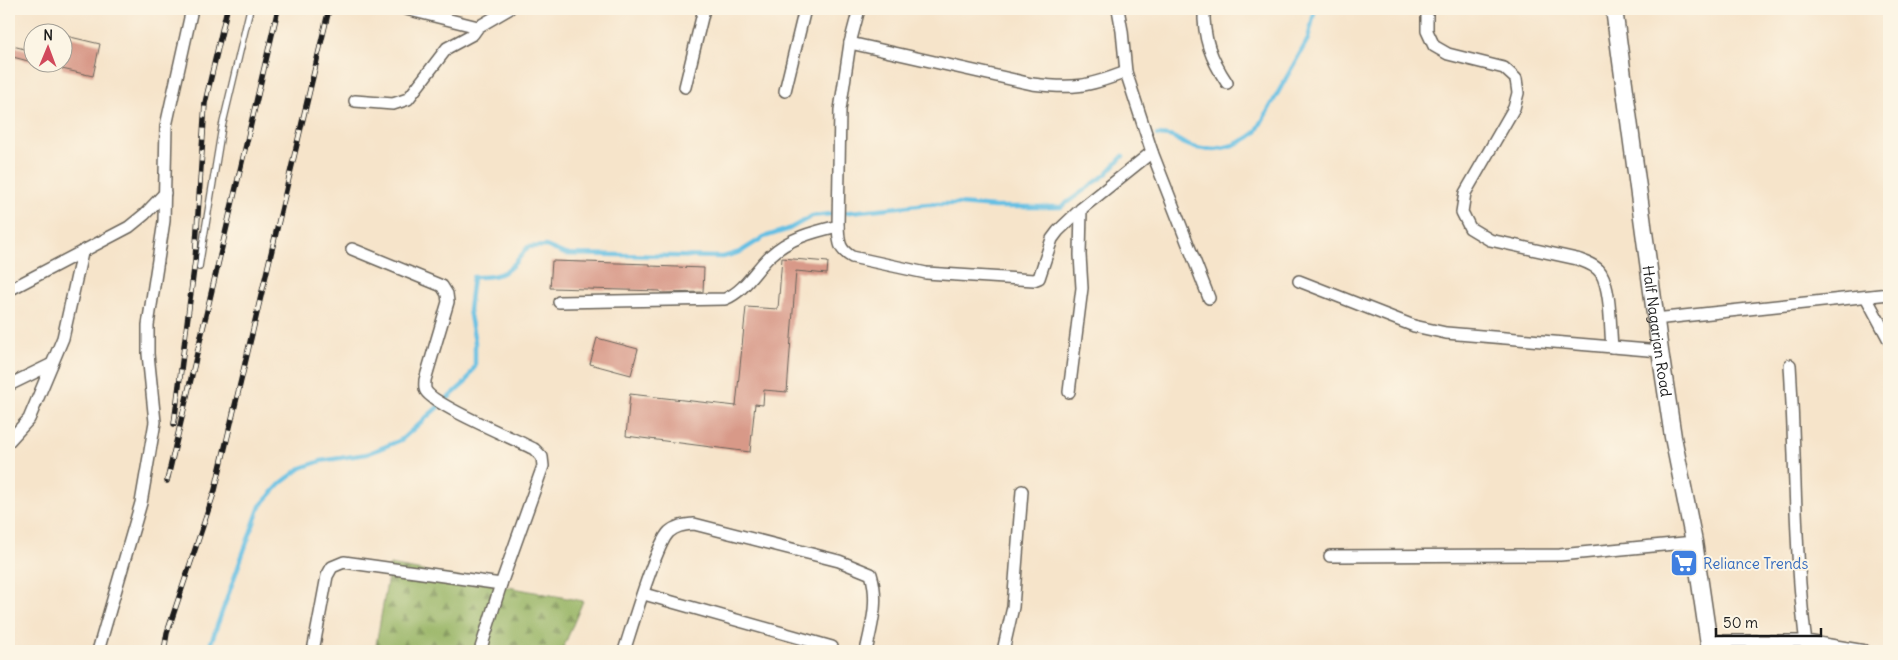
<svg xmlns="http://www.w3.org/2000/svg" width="1898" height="660" font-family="Delius,sans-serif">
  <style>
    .forest { fill: url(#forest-firs); stroke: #5b6942 }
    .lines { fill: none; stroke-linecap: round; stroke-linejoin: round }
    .stream { stroke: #65bfe3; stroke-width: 4.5 }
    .building { fill: #d89988 }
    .lane-casing { stroke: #686259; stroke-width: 8 }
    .street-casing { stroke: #686259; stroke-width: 14 }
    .secondary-casing { stroke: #686259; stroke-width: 19 }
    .lane { stroke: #fff; stroke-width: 5.5 }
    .street { stroke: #fff; stroke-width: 11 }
    .secondary { stroke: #fff; stroke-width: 16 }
    .rail-casing { stroke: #1c1c1c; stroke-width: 5.5 }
    .rail { stroke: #fcf5e5; stroke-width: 4; stroke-dasharray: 11; stroke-linecap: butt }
    .labels { text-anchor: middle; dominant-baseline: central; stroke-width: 4; stroke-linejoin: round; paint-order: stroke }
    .street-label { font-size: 15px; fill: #1c1c1c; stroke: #fcf5e5 }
    .shop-label { font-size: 15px; fill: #366cbe; stroke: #fcf5e5; text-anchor: start }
  </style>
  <defs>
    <pattern id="forest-firs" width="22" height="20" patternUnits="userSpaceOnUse" patternTransform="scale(1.25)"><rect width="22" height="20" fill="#9ab668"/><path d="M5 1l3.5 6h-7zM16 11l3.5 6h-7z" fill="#7d9355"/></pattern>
  </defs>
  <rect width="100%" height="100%" fill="#fcf5e5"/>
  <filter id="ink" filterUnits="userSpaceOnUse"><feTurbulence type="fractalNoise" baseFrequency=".02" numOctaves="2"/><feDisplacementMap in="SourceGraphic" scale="10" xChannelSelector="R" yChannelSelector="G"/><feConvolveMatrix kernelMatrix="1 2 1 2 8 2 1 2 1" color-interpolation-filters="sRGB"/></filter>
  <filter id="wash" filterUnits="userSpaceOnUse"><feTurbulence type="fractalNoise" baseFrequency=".0096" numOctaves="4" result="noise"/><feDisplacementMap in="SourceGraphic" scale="20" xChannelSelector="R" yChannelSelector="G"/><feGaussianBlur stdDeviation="1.12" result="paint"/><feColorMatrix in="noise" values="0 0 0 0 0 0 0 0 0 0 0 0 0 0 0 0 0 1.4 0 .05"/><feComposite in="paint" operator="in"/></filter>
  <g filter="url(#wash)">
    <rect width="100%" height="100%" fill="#f6e4ca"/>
    <path class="forest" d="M390,565L583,601L562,651H375Z"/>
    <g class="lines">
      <g class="stream">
        <path d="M1157,135C1181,136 1173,140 1190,146C1211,154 1240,146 1256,132L1308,39L1315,9"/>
        <path d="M208,651L260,506L281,483L301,468L321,461L367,454L401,440L466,382L475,366V342L469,310L473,277C505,278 510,270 528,247L546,246L565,254L723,257L740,252L764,237L789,229L812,216L928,204H959L994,207H1061L1105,175L1123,156"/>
      </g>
    </g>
    <g id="blocks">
      <g class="building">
        <path d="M62,35L100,44L93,76L62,69Z"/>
        <path d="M9,45L32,51V62L9,56Z"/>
        <path d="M782,258L828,262L827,274L796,271L787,392L764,390L763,405L755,404L750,452L626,436L630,394L736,406L746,307L778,309Z"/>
        <path d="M552,261L650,264V266L704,268L703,292L661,293L660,291L550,288Z"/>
        <path d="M597,338L638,349L631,375L590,364Z"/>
      </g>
    </g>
  </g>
  <g filter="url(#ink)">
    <use href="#blocks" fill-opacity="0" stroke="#686259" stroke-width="1"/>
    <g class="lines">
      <g class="lane-casing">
        <path id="lane" d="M199,267L222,127L250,9"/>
      </g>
      <g class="street-casing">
        <g id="street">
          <path d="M406,9L478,27"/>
          <path d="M1118,9L1122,31L1126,72L1152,152L1209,298"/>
          <path d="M1204,9C1203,38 1211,59 1227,83"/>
          <path d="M1427,9V31L1434,46L1448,54L1504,68L1516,79L1518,93L1514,108L1465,193L1462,212L1470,228L1490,240L1577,259C1585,262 1596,265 1601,273C1611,290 1610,327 1612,347"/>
          <path d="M850,43L1032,84C1073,89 1087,87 1126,72"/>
          <path d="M685,87L704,9"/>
          <path d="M785,91L805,9"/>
          <path d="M355,101L393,104L408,99L447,48L473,34L478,27L509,9"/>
          <path d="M838,226C839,241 838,249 852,257L926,273L1034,280L1039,278L1052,239L1058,231L1081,209L1152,152"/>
          <path d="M352,249L442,286L447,294L448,302L425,380C425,383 424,388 426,391C435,406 515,439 534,449L542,457L543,466L501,584L480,651"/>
          <path d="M1299,281L1414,326L1446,333L1660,351"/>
          <path d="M9,290L129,227L145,214L165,193"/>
          <path d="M1866,297L1889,340"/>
          <path d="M559,302L725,299C745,291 755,270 770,256C789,238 813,232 838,226L840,110L850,43L859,9"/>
          <path d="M1655,319L1889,294"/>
          <path d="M1790,365C1796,460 1794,557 1807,651"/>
          <path d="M9,385L52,364"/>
          <path d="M1069,392L1082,288L1080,255L1081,209"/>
          <path d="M9,441L29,419L63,338L82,253"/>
          <path d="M1330,556L1560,555L1694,542"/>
          <path d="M644,594L832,647"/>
          <path d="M1707,641H1806L1865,651"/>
          <path d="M98,651L141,503L155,422L148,354V325L164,221L166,126L192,9"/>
          <path d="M313,651L327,576L332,567L344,562L501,584"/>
          <path d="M624,651C631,630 656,544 669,532C677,525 685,525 694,524L839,561L871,574C879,600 872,625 866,651"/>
          <path d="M1003,651L1013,607L1022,491"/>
        </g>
      </g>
      <g class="secondary-casing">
        <g id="secondary">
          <path id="s1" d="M1614,9L1660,351L1673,437L1694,542L1710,651"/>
        </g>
      </g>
      <use href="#lane" class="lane"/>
      <use href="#street" class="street"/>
      <use href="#secondary" class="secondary"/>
      <g class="rail-casing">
        <g id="rail">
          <path d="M174,424L195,261L205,103L227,9"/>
          <path d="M167,481L278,9"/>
          <path d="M164,651L167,633L215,490L329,9"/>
        </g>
      </g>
      <use href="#rail" class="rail"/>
    </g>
  </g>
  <defs>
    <g id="supermarket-square" transform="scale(1.4375)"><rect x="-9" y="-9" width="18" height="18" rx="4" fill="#3f7fe0" stroke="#fcf5e5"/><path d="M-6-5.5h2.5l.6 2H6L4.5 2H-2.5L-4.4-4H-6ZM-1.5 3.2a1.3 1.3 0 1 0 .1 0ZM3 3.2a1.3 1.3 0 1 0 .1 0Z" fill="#fff"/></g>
  </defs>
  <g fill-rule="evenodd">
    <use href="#supermarket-square" x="1684" y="563"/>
  </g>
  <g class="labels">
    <g class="street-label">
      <text stroke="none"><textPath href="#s1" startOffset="325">Half Nagarjan Road</textPath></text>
    </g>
    <g class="shop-label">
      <text x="1703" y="563">Reliance Trends</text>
    </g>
  </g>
  <rect width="1898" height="660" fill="none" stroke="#fcf5e5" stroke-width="30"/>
  <g transform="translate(48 48) rotate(1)"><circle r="24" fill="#fcf5e5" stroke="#a29e95"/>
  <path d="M0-4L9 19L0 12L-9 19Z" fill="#d1495b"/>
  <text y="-8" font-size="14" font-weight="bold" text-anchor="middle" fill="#1c1c1c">N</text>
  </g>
  <path d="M1716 628v8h105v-8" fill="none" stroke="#1c1c1c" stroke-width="2.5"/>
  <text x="1723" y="628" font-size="15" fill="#1c1c1c" stroke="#fcf5e5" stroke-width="4" paint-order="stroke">50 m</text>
</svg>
